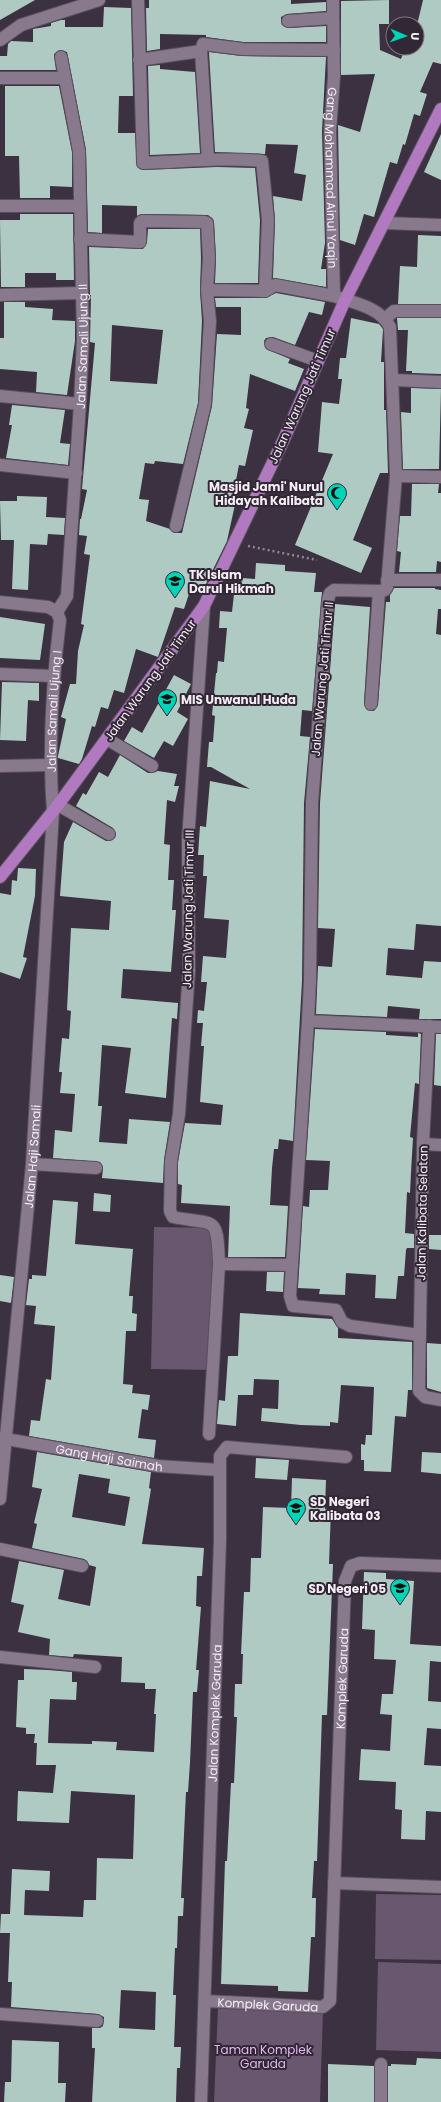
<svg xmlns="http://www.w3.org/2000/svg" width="441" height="2102" font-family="Poppins,sans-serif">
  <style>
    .green { fill: #69566f }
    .building { fill: #afcac3; fill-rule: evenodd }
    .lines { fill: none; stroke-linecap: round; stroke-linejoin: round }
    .minor-casing { stroke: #594f5c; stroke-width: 14 }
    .major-casing { stroke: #594f5c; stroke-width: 14 }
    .path { stroke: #908793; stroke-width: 2.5; stroke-dasharray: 2 3; stroke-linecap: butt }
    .minor { stroke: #887a8c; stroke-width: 12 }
    .major { stroke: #b079c0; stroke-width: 12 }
    .labels { text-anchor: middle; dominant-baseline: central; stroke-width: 4; stroke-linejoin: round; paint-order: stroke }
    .street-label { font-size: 12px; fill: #f4edf6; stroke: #322735 }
    .poi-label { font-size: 12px; font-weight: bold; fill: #f4edf6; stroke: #322735; text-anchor: start }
    .park-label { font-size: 12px; fill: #e3b8f0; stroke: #322735 }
  </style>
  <rect width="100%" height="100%" fill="#3c3140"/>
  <g class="green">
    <path d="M154,1227L215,1228L212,1370L151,1369Z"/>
    <path d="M376,1894L441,1895V1960L375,1959Z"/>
    <path d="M378,1962L441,1964V2052L376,2050Z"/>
    <path d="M218,2008L323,2012L320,2102H214Z"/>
  </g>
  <g class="building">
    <path d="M0,0H35L0,20Z"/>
    <path d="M149,0H291V4L326,2V11L287,14L281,17V21L282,25L288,28L326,26V42H243L206,37V35L160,34V49L147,51L146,8H149Z"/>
    <path d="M389,0V24H379L380,50L401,59L405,48H417V25L423,0H441V64L433,62L420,92L427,94L420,116L414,114L405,145L403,144L397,164L390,162L374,217L364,214L355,245L340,240L338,125L360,132L375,74L341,75V1Z"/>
    <path d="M104,7L131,8L133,96H119L118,133H135L137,167L143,170L217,167L255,168L260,220L258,283H215L216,258L214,223L213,219L208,215L142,214L137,216V206L102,205V233L88,232L86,150L67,52L60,50L54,54L56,70H0V56H7L8,44L11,41L33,42V29L51,26V23L61,20H65V27H103Z"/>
    <path d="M209,52L242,56L326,57L322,131L325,243L321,269H326V287L273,278L275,220L273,196L302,201L306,175L294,173L298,145L266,144L265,154L215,152Z"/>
    <path d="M160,65V69L195,72L200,153L150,155L148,66Z"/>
    <path d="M5,86H59L72,152V187L50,186V198H20L19,156H5Z"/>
    <path d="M441,134V180L424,172Z"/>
    <path d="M20,214H73L74,280H56V273H25V287H1L0,220H20Z"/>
    <path d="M148,229H200L201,258L200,291L202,321L198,403L183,464L155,461L154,464L145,463L139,499L149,500L146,521L170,529L174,533H182L212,406L217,334L241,335V307H216L215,298H265L276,293L325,302L322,315L309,312L295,345L273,337L266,338L264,341L266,349L290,359L288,363L304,369L295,391L250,374L246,408L249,409L244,428L253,430L245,466L239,465L234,490L238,491L227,541L202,592L191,588L184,609L175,607L158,657L136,649L124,693L114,690L108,709L101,707L95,727L92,726L82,759L79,764L58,758V756L66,719L61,717L70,684H76L78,651L84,625L81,624L90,555L84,554L87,536L79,535L80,519H81L87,490L82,489L95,343L90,342L91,295H90L89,247L143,249L147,242ZM112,325L163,330L157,384L110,381Z"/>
    <path d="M418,235L441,236V304H398L400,266L417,267Z"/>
    <path d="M4,302H25V307L53,309L52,320L75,321V341L67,395L36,392L37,372L0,369V338H4Z"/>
    <path d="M351,318L379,324L383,329L381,362H384V410H386L388,473H380L353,540L372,548L361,573L295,545L333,454L318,452L322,402L339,404L342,379H338L340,358H346Z"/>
    <path d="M397,318H441V374L412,373V371H406L408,330H398Z"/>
    <path d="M411,388L441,389L439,469H403L401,412L411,413Z"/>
    <path d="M12,405L65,410L60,443L70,444L68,465L6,458L12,425H9Z"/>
    <path d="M412,484H439L438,493H441V562L437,561L436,572H399L401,552L397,551L400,516H411Z"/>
    <path d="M17,496L47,497L46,517L65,518L64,535L48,534L47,545L30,544L28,590L12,589L14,540H1L0,501H17Z"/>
    <path d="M256,563L285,565V571L316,573L314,592H322L312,711L302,710L300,736L310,737L304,803L302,981L293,1141L279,1139L278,1149H274L272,1168L270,1205L288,1206L285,1257H228L230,1206L181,1203L182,1185L178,1184V1162L185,1123L221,1125L223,1105L200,1102L204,1046H201L203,1023H197L198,1010L204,1011L207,982H201L203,956L226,958L229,920L204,918L207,876H203L204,855H198L200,826L206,827L210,781L250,789L211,767H207L209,742H213L215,716L212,715L216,673H217L218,661L224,662L227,628H219L220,611L232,612L234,594L240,595L242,578L255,579Z"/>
    <path d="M394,588H435V589L441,590V609H438L436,634L441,635V926L416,924L414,950L388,948L386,975L422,978L424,961L441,962V1019H419L420,1009L388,1006L387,1017L316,1014L318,966L332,967L335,929L318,928L320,803L335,604L370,607L364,703L367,710L374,711L378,705L386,602H390V595Z"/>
    <path d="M0,617L45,624L40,660L0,658Z"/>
    <path d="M174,675L191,684L177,712L188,719L173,746L164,741L154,758L124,741L132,727L142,733Z"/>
    <path d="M2,682L39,683V701L28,700L26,741L0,740Z"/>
    <path d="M120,755L148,773H152L158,771L177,774L174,786H179L175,802L167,800L164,844L170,845L168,880H174L172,910H176L171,972L123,969L121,998L178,1003L177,1019L172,1018L166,1098L125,1093L131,1048L102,1045L98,1106H102L99,1142L127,1144L129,1119L170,1122L164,1160L163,1183L102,1178L103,1168L100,1162L53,1158L55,1130L72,1132L75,1094L60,1093L62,1072H59L62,1038L69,1039L71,1011L67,1010L71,928L109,930L111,901L60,896L64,842L73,822L106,841H109L115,838L116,834L113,828L76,806L83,793L86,795L99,772L108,777Z"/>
    <path d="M18,868L36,869L35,896L23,957L27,958L20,979L0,972V893L11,895L12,880L17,881Z"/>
    <path d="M315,1029L386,1032V1035L418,1037V1033L421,1034L419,1084L415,1083L410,1137L413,1138L411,1172L410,1193L407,1192L405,1233L414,1234V1248H407L406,1250L404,1276H398L396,1299L375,1298L376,1275L346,1273L345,1295L319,1294L320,1289L298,1288L303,1206L309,1207L310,1190H328L330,1161L306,1160Z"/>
    <path d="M436,1034H441V1086L434,1085Z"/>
    <path d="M94,1193L111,1195L110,1212L93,1211Z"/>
    <path d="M53,1200L78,1202L75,1244L133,1249L129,1296H133L132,1313L137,1314L136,1331H126L123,1384L133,1385L132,1393L150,1395L148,1410L142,1409L138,1438L156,1440L154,1458L29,1436L31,1420L40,1421L46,1379L51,1380L55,1326L34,1324L36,1306L26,1305L29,1279H32V1275L46,1276Z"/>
    <path d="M429,1235H441V1250L429,1249Z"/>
    <path d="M267,1272H284L283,1292L266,1291Z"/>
    <path d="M0,1275L14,1277L11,1303L0,1301Z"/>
    <path d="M240,1313L332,1319L338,1328V1338L412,1342V1390H408L406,1417L395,1416L391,1472L364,1471V1460H361V1444L365,1445L366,1435H372L374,1387L341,1385L338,1423L330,1422V1426L301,1425L261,1421L262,1408L278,1409L279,1380L254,1379L253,1395H238L236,1426L217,1424L219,1400L225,1401L228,1356H238Z"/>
    <path d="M427,1343L441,1344V1392L427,1388Z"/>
    <path d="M37,1452L151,1472L149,1488L151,1489L142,1544L204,1548L202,1576H197L196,1606L201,1607L196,1670H199L197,1692H193L190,1763L188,1792H186L181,1898H184L183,1916H178L177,1948H175L173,1995H176L174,2047H181L180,2068H177L176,2102H92L95,2048H92V2028H100L103,2026L104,2017L98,2014L11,2007L12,1982H8L10,1933H0L1,1914H10L12,1869L50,1871L49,1891L25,1890L24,1915L83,1917L84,1900H96L97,1858L133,1859L135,1795L71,1791L69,1823L17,1821L18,1791L53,1793L56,1765H36L37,1743H34L35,1734H26V1728L16,1727L18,1680H24V1669L48,1670L72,1672V1682H77L76,1700L50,1699L48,1743L92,1744V1741L117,1742L116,1750L154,1752L156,1714H154L156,1689H145V1683L121,1682L122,1657L74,1654L73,1657L49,1655L50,1639L18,1632L24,1605L11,1602L19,1561L64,1570L58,1599L90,1606L96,1567L89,1565L87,1561L84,1559L32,1548L37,1524L34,1523L42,1489L32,1487ZM79,1474L110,1479L108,1493L130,1497L125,1526L72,1517ZM121,1990L156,1992L155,2030L119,2028Z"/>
    <path d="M422,1452L441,1453V1474L421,1472Z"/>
    <path d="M256,1458L289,1460L287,1480L255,1478Z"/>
    <path d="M292,1478L326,1480L325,1509H331L329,1564H333L327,1715H322L317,1861H314L312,1898H316L315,1937H311L308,1992L278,1991V1986L221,1984L225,1861H227L231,1783H234L237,1717H234L235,1684H242L243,1654H241L244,1592H250L251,1558H261L263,1507L291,1508Z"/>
    <path d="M364,1572L386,1573V1579L414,1581L410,1644L441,1646V1662L430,1661L428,1701L441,1702V1729L427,1728L424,1765L441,1766V1812L426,1811L425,1840L401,1839L402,1810L395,1809L396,1782L359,1780L361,1749L390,1751L392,1715L380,1714L382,1694H393L396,1660L374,1659L375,1630L362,1629Z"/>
    <path d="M12,2040L59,2042L58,2083H66L65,2102H4L5,2082H11Z"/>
    <path d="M417,2058L441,2059V2102H388V2066H391V2064L416,2065Z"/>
    <path d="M328,2064L374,2066V2102H328Z"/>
  </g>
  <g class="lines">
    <g class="minor-casing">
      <g id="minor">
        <path d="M138,0L143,163C183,162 222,157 262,161L268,220L265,291L275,285L334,296"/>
        <path id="s1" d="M333,0L334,76L330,131L334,296C354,303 380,307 390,327L396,476L387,587L385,590L379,591L334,590L330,593L328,600L312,803L310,981L308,1021L441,1027"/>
        <path d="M288,21L333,18"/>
        <path d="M0,40L21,25L99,0"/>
        <path d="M201,51L208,160"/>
        <path d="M139,60L201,51L203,44L242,49L334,50"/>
        <path d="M0,78H65"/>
        <path d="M0,206H80"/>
        <path d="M384,223L441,225"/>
        <path d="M80,239L140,242V223L142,221L205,222L207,223L209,258L207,290L265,291"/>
        <path d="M0,295L81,293"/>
        <path d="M386,318L394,311H441"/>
        <path d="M271,344L318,361"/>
        <path d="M394,380L441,382"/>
        <path d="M0,396L80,404"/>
        <path d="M0,465L76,473"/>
        <path d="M396,476L441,477"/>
        <path d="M176,526L205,404L210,321L207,290"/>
        <path d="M387,580H441"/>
        <path d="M0,602L48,607L57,612"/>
        <path d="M204,606L188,840L189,971L179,1114L171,1161L170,1211L173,1217C216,1226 217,1213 219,1264L209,1434"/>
        <path id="s2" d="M57,612L67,596L80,404L83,338L79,151L61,57"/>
        <path d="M0,674L53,676"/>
        <path d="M371,704L379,591"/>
        <path d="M107,739L152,766"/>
        <path d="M0,766L50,765"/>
        <path d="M58,805L109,834"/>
        <path d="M308,1021L290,1296L293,1306L336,1310L342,1322L350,1326L420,1335"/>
        <path d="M429,1026L423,1144L419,1391L425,1397L441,1400"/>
        <path d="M423,1144L441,1145"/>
        <path d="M32,1164L96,1168"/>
        <path d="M219,1264L292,1265"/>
        <path id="s3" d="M0,1438L158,1466L219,1470"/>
        <path id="s4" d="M0,1499L32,1164L53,812C48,747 52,684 60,620L57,612"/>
        <path d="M0,1549L82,1566"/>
        <path d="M0,1657L95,1667"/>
        <path d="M334,1883L441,1887"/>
        <path id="s5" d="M205,2001L323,2007L330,2001L345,1581L351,1566L360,1563L441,1566"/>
        <path d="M0,2014L97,2021"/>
        <path id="s6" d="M201,2102L220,1540V1456L227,1447L346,1457"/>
        <path d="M381,2102V2064"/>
      </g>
    </g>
    <g class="major-casing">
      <path id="major" d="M0,877L58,805L204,606L284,439L345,300L441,109"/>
    </g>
    <path class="path" d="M248,546L317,560"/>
    <use href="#minor" class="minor"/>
    <use href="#major" class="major"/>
  </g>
  <defs>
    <g id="mosque-pin" transform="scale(1)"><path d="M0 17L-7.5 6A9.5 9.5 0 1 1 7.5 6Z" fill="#00d5b7" stroke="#322735"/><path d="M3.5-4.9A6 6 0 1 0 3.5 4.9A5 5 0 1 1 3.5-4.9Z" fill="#111"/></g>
    <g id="school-pin" transform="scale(1)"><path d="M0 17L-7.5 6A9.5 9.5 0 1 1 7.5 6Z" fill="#00d5b7" stroke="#322735"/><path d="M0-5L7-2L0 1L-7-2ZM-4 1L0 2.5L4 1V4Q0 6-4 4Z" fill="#111"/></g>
  </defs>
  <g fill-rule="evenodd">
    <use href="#mosque-pin" x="337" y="493"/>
    <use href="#school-pin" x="175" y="581"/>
    <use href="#school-pin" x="167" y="699"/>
    <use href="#school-pin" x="296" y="1508"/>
    <use href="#school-pin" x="400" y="1588"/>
  </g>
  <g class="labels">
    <g class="street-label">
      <text stroke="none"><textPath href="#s1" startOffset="178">Gang Mohammad Ainul Yaqin</textPath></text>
      <text stroke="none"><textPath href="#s2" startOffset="269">Jalan Samali Ujung II</textPath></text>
      <text transform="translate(302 396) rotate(-66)">Jalan Warung Jati Timur</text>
      <text transform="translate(322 679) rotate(-85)">Jalan Warung Jati Timur II</text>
      <text transform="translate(150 680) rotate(-54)">Jalan Warung Jati Timur</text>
      <text stroke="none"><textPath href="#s4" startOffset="790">Jalan Samali Ujung I</textPath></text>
      <text transform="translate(188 909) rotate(-89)">Jalan Warung Jati Timur III</text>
      <text stroke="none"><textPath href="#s4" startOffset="344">Jalan Haji Samali</textPath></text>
      <text transform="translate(422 1213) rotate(-89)">Jalan Kalibata Selatan</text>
      <text stroke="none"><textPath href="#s3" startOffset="111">Gang Haji Saimah</textPath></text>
      <text stroke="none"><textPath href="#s5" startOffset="450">Komplek Garuda</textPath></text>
      <text stroke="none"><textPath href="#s6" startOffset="389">Jalan Komplek Garuda</textPath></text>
      <text stroke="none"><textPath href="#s5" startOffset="63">Komplek Garuda</textPath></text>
    </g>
    <g class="poi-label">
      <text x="323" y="486" text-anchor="end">Masjid Jami' Nurul<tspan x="323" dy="14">Hidayah Kalibata</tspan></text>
      <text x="189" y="574">TK Islam<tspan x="189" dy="14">Darul Hikmah</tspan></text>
      <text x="181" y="699">MIS Unwanul Huda</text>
      <text x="310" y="1501">SD Negeri<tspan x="310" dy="14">Kalibata 03</tspan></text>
      <text x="386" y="1588" text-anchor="end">SD Negeri 05</text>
    </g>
    <g class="park-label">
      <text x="263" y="2049">Taman Komplek<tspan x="263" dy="14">Garuda</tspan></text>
    </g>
  </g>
  <g transform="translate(405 36) rotate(92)"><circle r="19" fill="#322735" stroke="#807682"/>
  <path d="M0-3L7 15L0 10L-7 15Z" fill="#00d5b7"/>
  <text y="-6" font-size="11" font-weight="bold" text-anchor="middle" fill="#f4edf6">U</text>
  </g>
</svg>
